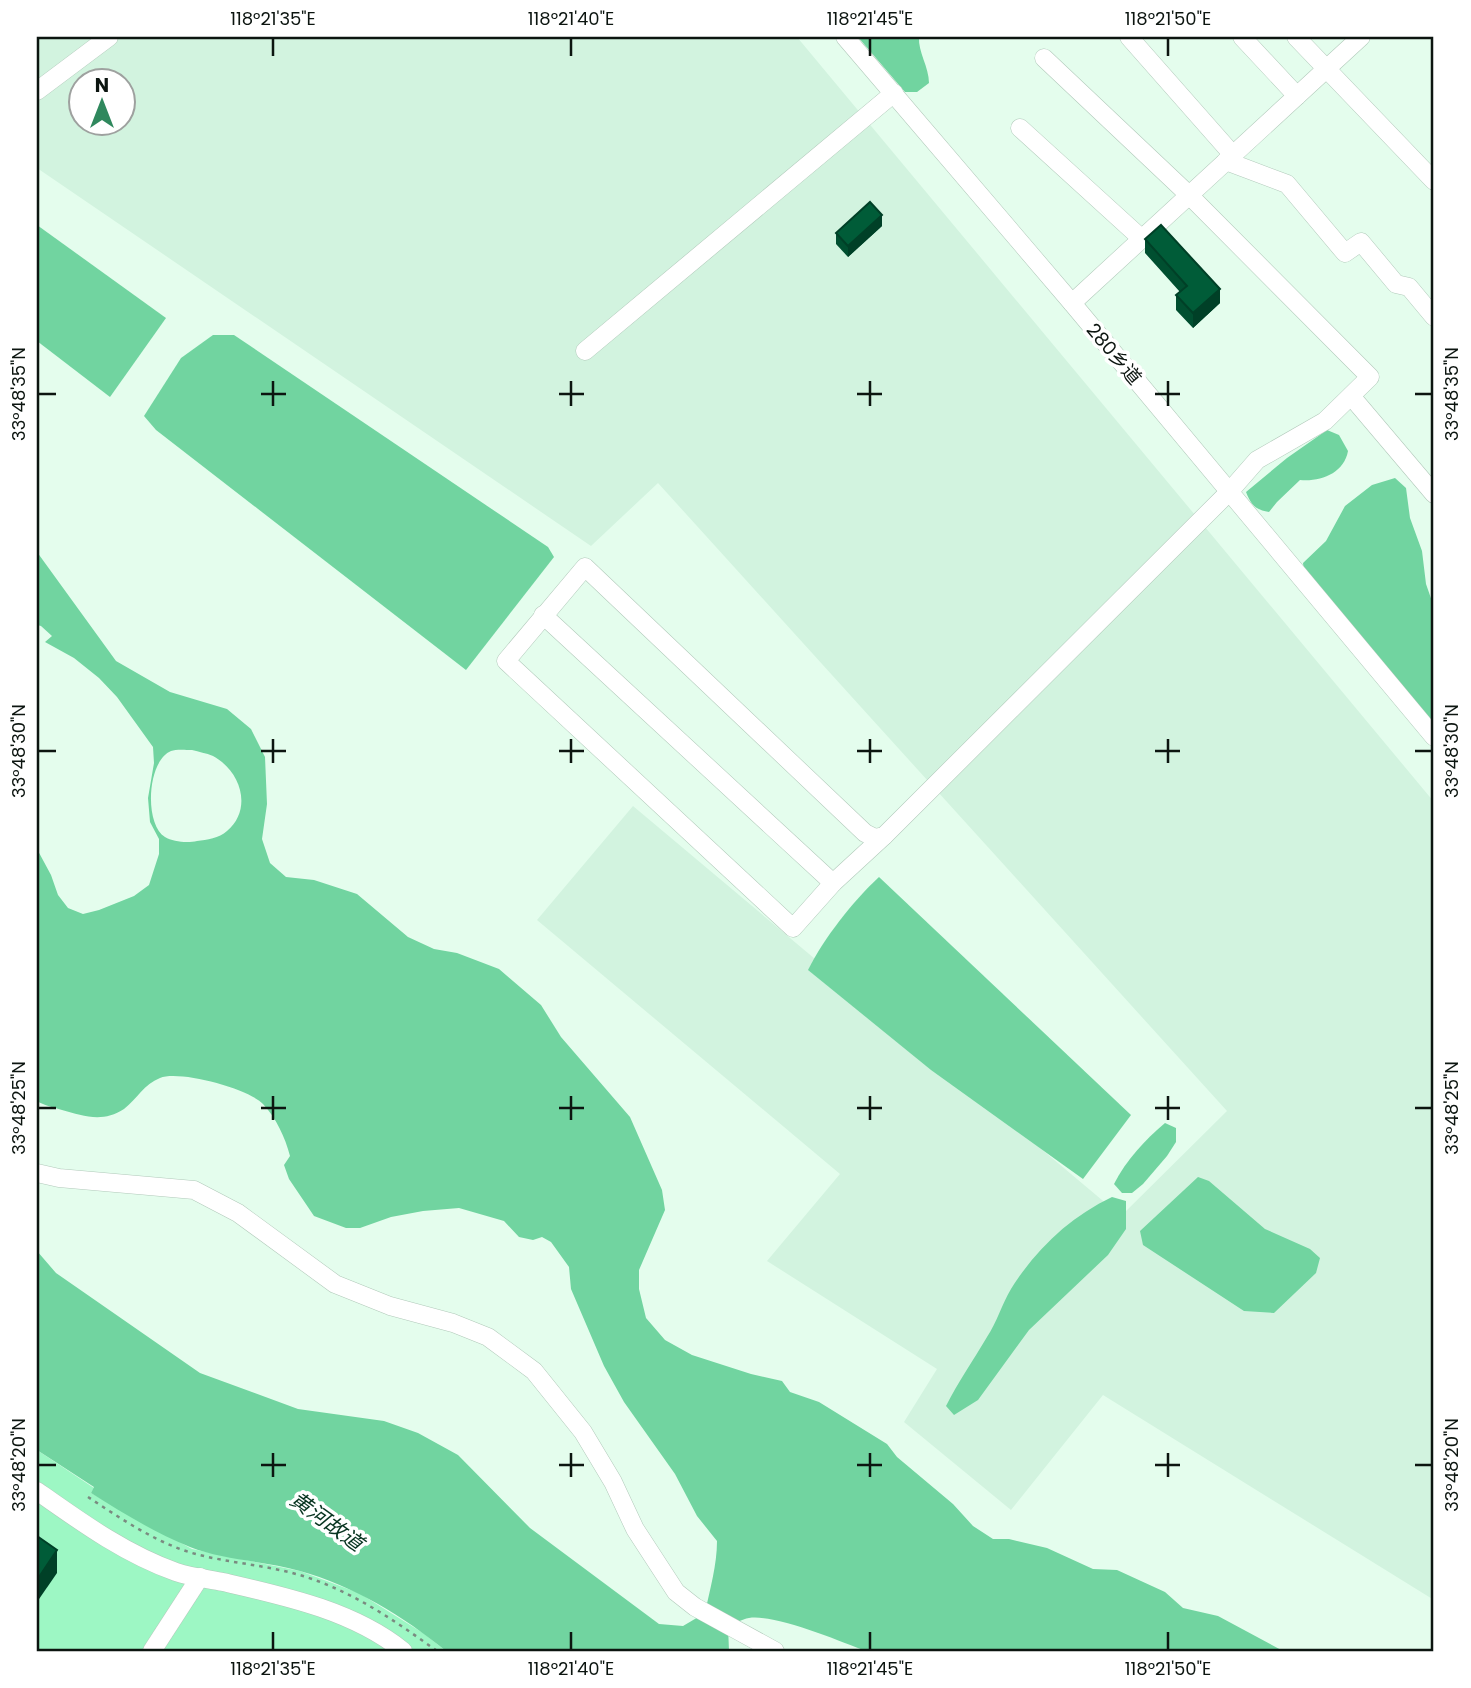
<svg xmlns="http://www.w3.org/2000/svg" width="1471" height="1688" font-family="Poppins,'Noto Sans SC',sans-serif">
  <style>
    .built { fill: #d2f3df; fill-rule: evenodd }
    .green { fill: #9df7c4 }
    .water { fill: #71d4a0; fill-rule: evenodd }
    .lines { fill: none; stroke-linecap: round; stroke-linejoin: round }
    .minor-casing { stroke: #b1c9ba; stroke-width: 19 }
    .path { stroke: #7a8b80; stroke-width: 2.5; stroke-dasharray: 3.5 5; stroke-linecap: butt }
    .minor { stroke: #fff; stroke-width: 18 }
    .wall { fill: #004f30 }
    .shaded-wall { fill: #004027 }
    .building { fill: #005c38; stroke: #004027; stroke-width: 2 }
    .ticks { fill: none; stroke: #0c1510; stroke-width: 2.5 }
    .labels { text-anchor: middle; dominant-baseline: central; stroke-width: 7; stroke-linejoin: round; paint-order: stroke }
    .street-label { font-size: 19px; fill: #0c1510; stroke: #fff }
    .water-label { font-size: 21px; font-style: italic; fill: #073420; stroke: #fff }
    .neatline { fill: none; stroke: #0c1510; stroke-width: 2.5 }
    .ticks-label { font-size: 18px; text-anchor: middle; fill: #0c1510 }
  </style>
  <rect width="100%" height="100%" fill="#e4fded"/>
  <path class="built" d="M37,37H797L1434,802V1600L1103,1395L1011,1510L904,1422L937,1369L767,1261L840,1174L537,920L633,806L1121,1216L1227,1111L658,483L591,546L37,168ZM80,80H122V122H80Z"/>
  <path class="green" d="M37,1450L94,1488L91,1493L192,1549L300,1571L359,1593L423,1633L446,1651H37Z"/>
  <g class="water">
    <path d="M858,37H919C918,52 929,67 929,83L917,92H905Z"/>
    <path d="M37,225L166,318L110,397L37,341Z"/>
    <path d="M213,335H234L548,547L554,557L466,670L156,430L144,416L181,358Z"/>
    <path d="M1327,430L1339,435L1348,451C1344,473 1321,482 1300,480L1277,502L1269,512C1256,510 1251,505 1246,492L1287,458Z"/>
    <path d="M1395,478L1406,488L1410,518L1422,551L1426,584L1434,607V724L1304,571L1303,563L1326,541L1345,506L1372,485Z"/>
    <path d="M37,552L116,661L170,692L227,709L251,729L265,757L267,804L262,839L270,863L286,877L314,880L357,894L408,937L434,949L457,953L499,969L541,1005L561,1037L630,1117L662,1190L665,1210L639,1270V1289L646,1318L665,1340L692,1355L751,1374L782,1381L790,1392L819,1402L887,1444L897,1457L953,1504L973,1526L993,1539H1009L1047,1548L1093,1569L1117,1570L1165,1592L1183,1608L1218,1616L1283,1651H866C839,1641 776,1614 749,1618C742,1619 734,1624 728,1626L729,1651H446C403,1616 354,1586 300,1571C266,1561 222,1560 190,1547C155,1533 123,1513 91,1493L94,1487L37,1450V1251L56,1273L200,1373L298,1409L384,1421L418,1433L458,1455L530,1528L659,1624L683,1626L705,1613C710,1589 717,1565 717,1541L697,1516L675,1474L624,1402L604,1366L571,1289L569,1267L551,1242L542,1237L533,1240L519,1237L504,1221L459,1208L423,1211L391,1217L360,1228H346L314,1216L289,1179L284,1165L290,1156C285,1137 276,1118 263,1104C249,1089 180,1070 160,1078C144,1084 137,1099 124,1109C103,1123 83,1116 62,1110C53,1107 45,1106 37,1101V849L51,875L58,895L68,908L83,914L99,910L134,896L149,885L159,854V839L150,822L148,798L154,763L153,747L117,697L99,678L74,658L45,642L52,636L41,626L37,625ZM192,750C199,752 206,753 213,756C241,771 253,809 227,831C219,838 207,840 197,841C188,843 173,842 165,837C144,824 147,761 171,751C176,749 186,750 192,750Z"/>
    <path d="M879,877L1131,1115L1083,1179L931,1070L808,970C824,938 853,901 879,877Z"/>
    <path d="M1165,1123L1176,1128V1142L1167,1156L1143,1184L1132,1193H1122L1114,1184C1126,1160 1145,1140 1165,1123Z"/>
    <path d="M1198,1177L1209,1181L1265,1229L1310,1249L1320,1258L1316,1273L1274,1313L1244,1311L1143,1245L1140,1231Z"/>
    <path d="M1112,1197L1126,1201V1229L1108,1255L1029,1330L978,1400L954,1415L946,1406C958,1382 973,1361 987,1337C997,1322 1002,1304 1011,1289C1036,1249 1070,1217 1112,1197Z"/>
  </g>
  <g class="lines">
    <g class="minor-casing">
      <g id="minor">
        <path d="M845,37L1072,303L1434,737"/>
        <path d="M1129,37L1233,155"/>
        <path d="M1242,37L1297,96"/>
        <path d="M1296,37L1434,181"/>
        <path d="M37,91L109,37"/>
        <path d="M1020,128L1142,239"/>
        <path d="M1226,161L1287,184L1345,253L1361,242L1396,284L1409,287L1434,317"/>
        <path d="M1072,303L1361,37"/>
        <path d="M585,351L894,93"/>
        <path d="M1351,396L1434,494"/>
        <path d="M543,615L833,883L884,836"/>
        <path d="M833,883L793,928L506,661L585,567L865,833L875,838L884,836L1229,492L1257,460L1325,421L1370,377L1189,195L1044,58"/>
        <path d="M37,1173L59,1178L194,1190L238,1213L335,1284L390,1306L453,1323L488,1337L534,1371L583,1432L613,1482L635,1529L676,1592L695,1607L775,1651"/>
        <path d="M37,1491C81,1522 125,1554 176,1572C191,1577 208,1579 223,1582C284,1596 354,1611 403,1651"/>
        <path d="M152,1651L200,1577"/>
      </g>
    </g>
    <path class="path" d="M88,1497C120,1518 155,1542 192,1553C231,1564 273,1565 312,1579C358,1595 398,1623 437,1651"/>
    <use href="#minor" class="minor"/>
  </g>
  <g class="wall">
    <path d="M882,226L848,257L836,244V233Z"/>
    <path d="M1145,239L1220,303L1193,328L1176,310V295L1180,292L1145,253Z"/>
  </g>
  <g class="shaded-wall">
    <path d="M882,215V226L848,257V246Z"/>
    <path d="M1220,289V303L1193,328V313Z"/>
    <path d="M57,1550V1573L37,1602V1580Z"/>
  </g>
  <g class="building">
    <path d="M870,202L882,215L848,246L836,233Z"/>
    <path d="M1161,225L1220,289L1193,313L1176,295L1187,286L1145,239Z"/>
    <path d="M37,1536L57,1550L37,1580Z"/>
  </g>
  <path class="ticks" d="M273,38V56M571,38V56M870,38V56M1168,38V56M273,381V406M571,381V406M870,381V406M1168,381V406M38,394H56M261,394H286M559,394H584M857,394H882M1155,394H1180M1415,394H1432M273,739V763M571,739V763M870,739V763M1168,739V763M38,751H56M261,751H286M559,751H584M857,751H882M1155,751H1180M1415,751H1432M273,1096V1120M571,1096V1120M870,1096V1120M1168,1096V1120M38,1108H56M261,1108H286M559,1108H584M857,1108H882M1155,1108H1180M1415,1108H1432M273,1453V1477M571,1453V1477M870,1453V1477M1168,1453V1477M38,1465H56M261,1465H286M559,1465H584M857,1465H882M1155,1465H1180M1415,1465H1432M273,1632V1650M571,1632V1650M870,1632V1650M1168,1632V1650"/>
  <g class="labels">
    <g class="street-label">
      <text transform="translate(1114 354) rotate(50)">280乡道</text>
    </g>
    <g class="water-label">
      <text transform="translate(327 1521) rotate(36)">黄河故道</text>
    </g>
  </g>
  <rect width="1471" height="1688" fill="none" stroke="#ffffff" stroke-width="77"/>
  <g transform="translate(102 102)"><circle r="33" fill="#ffffff" stroke="#9ea19f" stroke-width="2"/>
  <path d="M0-5L12 26L0 18L-12 26Z" fill="#2f885d"/>
  <text y="-10" font-size="19" font-weight="bold" text-anchor="middle" fill="#0c1510">N</text>
  </g>
  <rect x="38" y="38" width="1394" height="1612" class="neatline"/>
  <g class="ticks-label">
    <text x="273" y="25">118°21'35"E</text>
    <text x="571" y="25">118°21'40"E</text>
    <text x="870" y="25">118°21'45"E</text>
    <text x="1168" y="25">118°21'50"E</text>
    <text transform="translate(19 394) rotate(-90)" y="6">33°48'35"N</text>
    <text transform="translate(1452 394) rotate(-90)" y="6">33°48'35"N</text>
    <text transform="translate(19 751) rotate(-90)" y="6">33°48'30"N</text>
    <text transform="translate(1452 751) rotate(-90)" y="6">33°48'30"N</text>
    <text transform="translate(19 1108) rotate(-90)" y="6">33°48'25"N</text>
    <text transform="translate(1452 1108) rotate(-90)" y="6">33°48'25"N</text>
    <text transform="translate(19 1465) rotate(-90)" y="6">33°48'20"N</text>
    <text transform="translate(1452 1465) rotate(-90)" y="6">33°48'20"N</text>
    <text x="273" y="1675">118°21'35"E</text>
    <text x="571" y="1675">118°21'40"E</text>
    <text x="870" y="1675">118°21'45"E</text>
    <text x="1168" y="1675">118°21'50"E</text>
  </g>
</svg>
